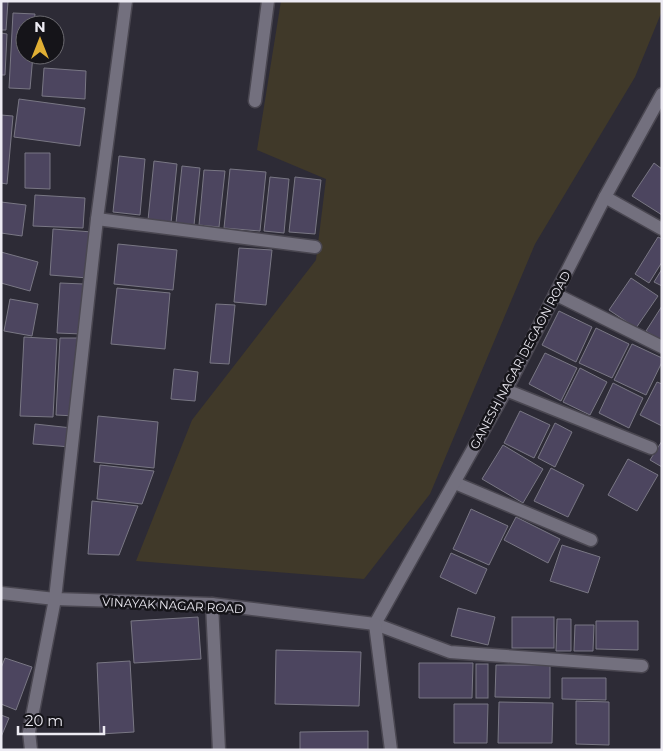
<svg xmlns="http://www.w3.org/2000/svg" width="663" height="751" font-family="Montserrat,sans-serif">
  <style>
    .green { fill: #403929 }
    .building { fill: #4c455f; stroke: #797784 }
    .lines { fill: none; stroke-linecap: round; stroke-linejoin: round }
    .minor-casing { stroke: #4a4751; stroke-width: 15 }
    .minor { stroke: #73707e; stroke-width: 12 }
    .labels { text-anchor: middle; dominant-baseline: central; stroke-width: 5; stroke-linejoin: round; paint-order: stroke }
    .street-label { font-size: 12px; fill: #edebf3; stroke: #151419 }
  </style>
  <rect width="100%" height="100%" fill="#2d2b36"/>
  <path class="green" d="M281,1H662V11L635,77L535,244L430,494L364,579L136,561L192,420L316,260L326,179L257,150Z"/>
  <g class="building">
    <path d="M1,1H8L6,30H1Z"/>
    <path d="M13,13L35,14L34,25H25V55H33L30,89L9,88Z"/>
    <path d="M1,33L7,34L5,75H1Z"/>
    <path d="M44,68L86,71L85,99L42,96Z"/>
    <path d="M19,99L85,108L80,146L14,137Z"/>
    <path d="M1,115L13,116L7,184L1,183Z"/>
    <path d="M25,153H50V189L25,188Z"/>
    <path d="M119,156L145,159L140,215L113,212Z"/>
    <path d="M154,161L177,164L171,223L148,220Z"/>
    <path d="M654,163L662,169V215L632,196Z"/>
    <path d="M182,166L200,168L194,225L176,223Z"/>
    <path d="M230,169L266,172L260,231L224,228Z"/>
    <path d="M204,170L225,171L219,227L199,225Z"/>
    <path d="M270,177L289,179L284,233L264,231Z"/>
    <path d="M295,177L321,180L315,234L289,232Z"/>
    <path d="M35,195L85,198L83,228L33,226Z"/>
    <path d="M1,202L26,205L22,236L1,233Z"/>
    <path d="M53,229L92,232L88,278L50,275Z"/>
    <path d="M658,237L662,239V262L649,283L635,274Z"/>
    <path d="M118,244L177,250L173,290L114,284Z"/>
    <path d="M239,248L272,250L266,305L234,302Z"/>
    <path d="M1,252L38,262L30,291L1,283Z"/>
    <path d="M662,269V286L654,282Z"/>
    <path d="M631,278L658,296L636,328L609,310Z"/>
    <path d="M60,283L84,284L82,334L57,333Z"/>
    <path d="M117,288L170,293L165,349L111,344Z"/>
    <path d="M10,299L38,304L32,336L4,331Z"/>
    <path d="M216,304L235,305L229,364L210,363Z"/>
    <path d="M662,306V341L646,331Z"/>
    <path d="M559,311L592,327L576,362L542,345Z"/>
    <path d="M596,328L629,344L612,378L579,363Z"/>
    <path d="M24,337L57,339L53,417L20,416Z"/>
    <path d="M60,338H79L75,416L56,415Z"/>
    <path d="M632,344L662,358V362L646,395L614,380Z"/>
    <path d="M545,353L577,368L561,401L529,384Z"/>
    <path d="M580,368L607,382L590,415L563,402Z"/>
    <path d="M174,369L198,372L195,401L171,399Z"/>
    <path d="M657,382L662,384V426L640,415Z"/>
    <path d="M613,383L643,398L629,428L599,413Z"/>
    <path d="M520,411L550,425L534,458L504,443Z"/>
    <path d="M98,416L158,422L154,468L94,462Z"/>
    <path d="M555,423L572,432L555,467L538,458Z"/>
    <path d="M35,424L72,428L71,447L33,444Z"/>
    <path d="M662,441V467L650,460Z"/>
    <path d="M503,445L543,469L523,503L482,479Z"/>
    <path d="M628,459L658,475L637,511L608,495Z"/>
    <path d="M100,465L154,471L142,504L97,499Z"/>
    <path d="M551,468L584,485L568,517L534,501Z"/>
    <path d="M92,501L138,506L119,555L88,554Z"/>
    <path d="M471,509L508,526L489,565L453,549Z"/>
    <path d="M516,517L560,539L548,563L504,540Z"/>
    <path d="M562,545L600,557L588,593L550,581Z"/>
    <path d="M451,553L487,569L476,594L440,577Z"/>
    <path d="M458,608L495,617L488,645L451,636Z"/>
    <path d="M198,617L201,659L134,663L131,621Z"/>
    <rect x="512" y="617" width="42" height="31"/>
    <path d="M557,619H571V651H556Z"/>
    <path d="M596,621H638V650L596,649Z"/>
    <path d="M575,625H594L593,651H574Z"/>
    <path d="M276,650L361,652L359,706L275,704Z"/>
    <path d="M5,658L32,667L16,710L1,704V668Z"/>
    <path d="M130,661L134,732L100,734L97,663Z"/>
    <path d="M419,663H473L472,698H419Z"/>
    <rect x="476" y="664" width="12" height="34"/>
    <path d="M496,665H550V698L495,697Z"/>
    <path d="M562,678H606V700L562,699Z"/>
    <path d="M576,701L609,702V745L576,744Z"/>
    <path d="M499,702L553,703L552,743H498Z"/>
    <path d="M454,704H488L487,743H454Z"/>
    <path d="M1,715L9,718L1,737Z"/>
    <path d="M368,731V750H300V732Z"/>
  </g>
  <g class="lines">
    <g class="minor-casing">
      <g id="minor">
        <path d="M255,101L268,1"/>
        <path d="M605,197L662,229"/>
        <path d="M97,219L315,247"/>
        <path d="M555,294L662,347"/>
        <path d="M506,390L651,448"/>
        <path d="M455,483L591,540"/>
        <path d="M1,593L55,599L212,604L375,624L450,652L642,666"/>
        <path d="M212,604L219,750"/>
        <path d="M375,624L506,390L605,197L662,94"/>
        <path d="M375,624L391,750"/>
        <path d="M31,750L29,732L55,599L97,219L126,1"/>
      </g>
    </g>
    <use href="#minor" class="minor"/>
  </g>
  <g class="labels">
    <g class="street-label">
      <text transform="translate(520 360) rotate(-62)">GANESH NAGAR DEGAON ROAD</text>
      <text transform="translate(173 605) rotate(3)">VINAYAK NAGAR ROAD</text>
    </g>
  </g>
  <rect width="663" height="751" fill="none" stroke="#edebf3" stroke-width="5"/>
  <g transform="translate(40 40)"><circle r="24" fill="#151419" stroke="#6b6a70"/>
  <path d="M0-4L9 19L0 12L-9 19Z" fill="#e1af34"/>
  <text y="-8" font-size="14" font-weight="bold" text-anchor="middle" fill="#edebf3">N</text>
  </g>
  <path d="M18 726v8h86v-8" fill="none" stroke="#edebf3" stroke-width="2.5"/>
  <text x="25" y="726" font-size="15" fill="#edebf3" stroke="#151419" stroke-width="4" paint-order="stroke">20 m</text>
</svg>
